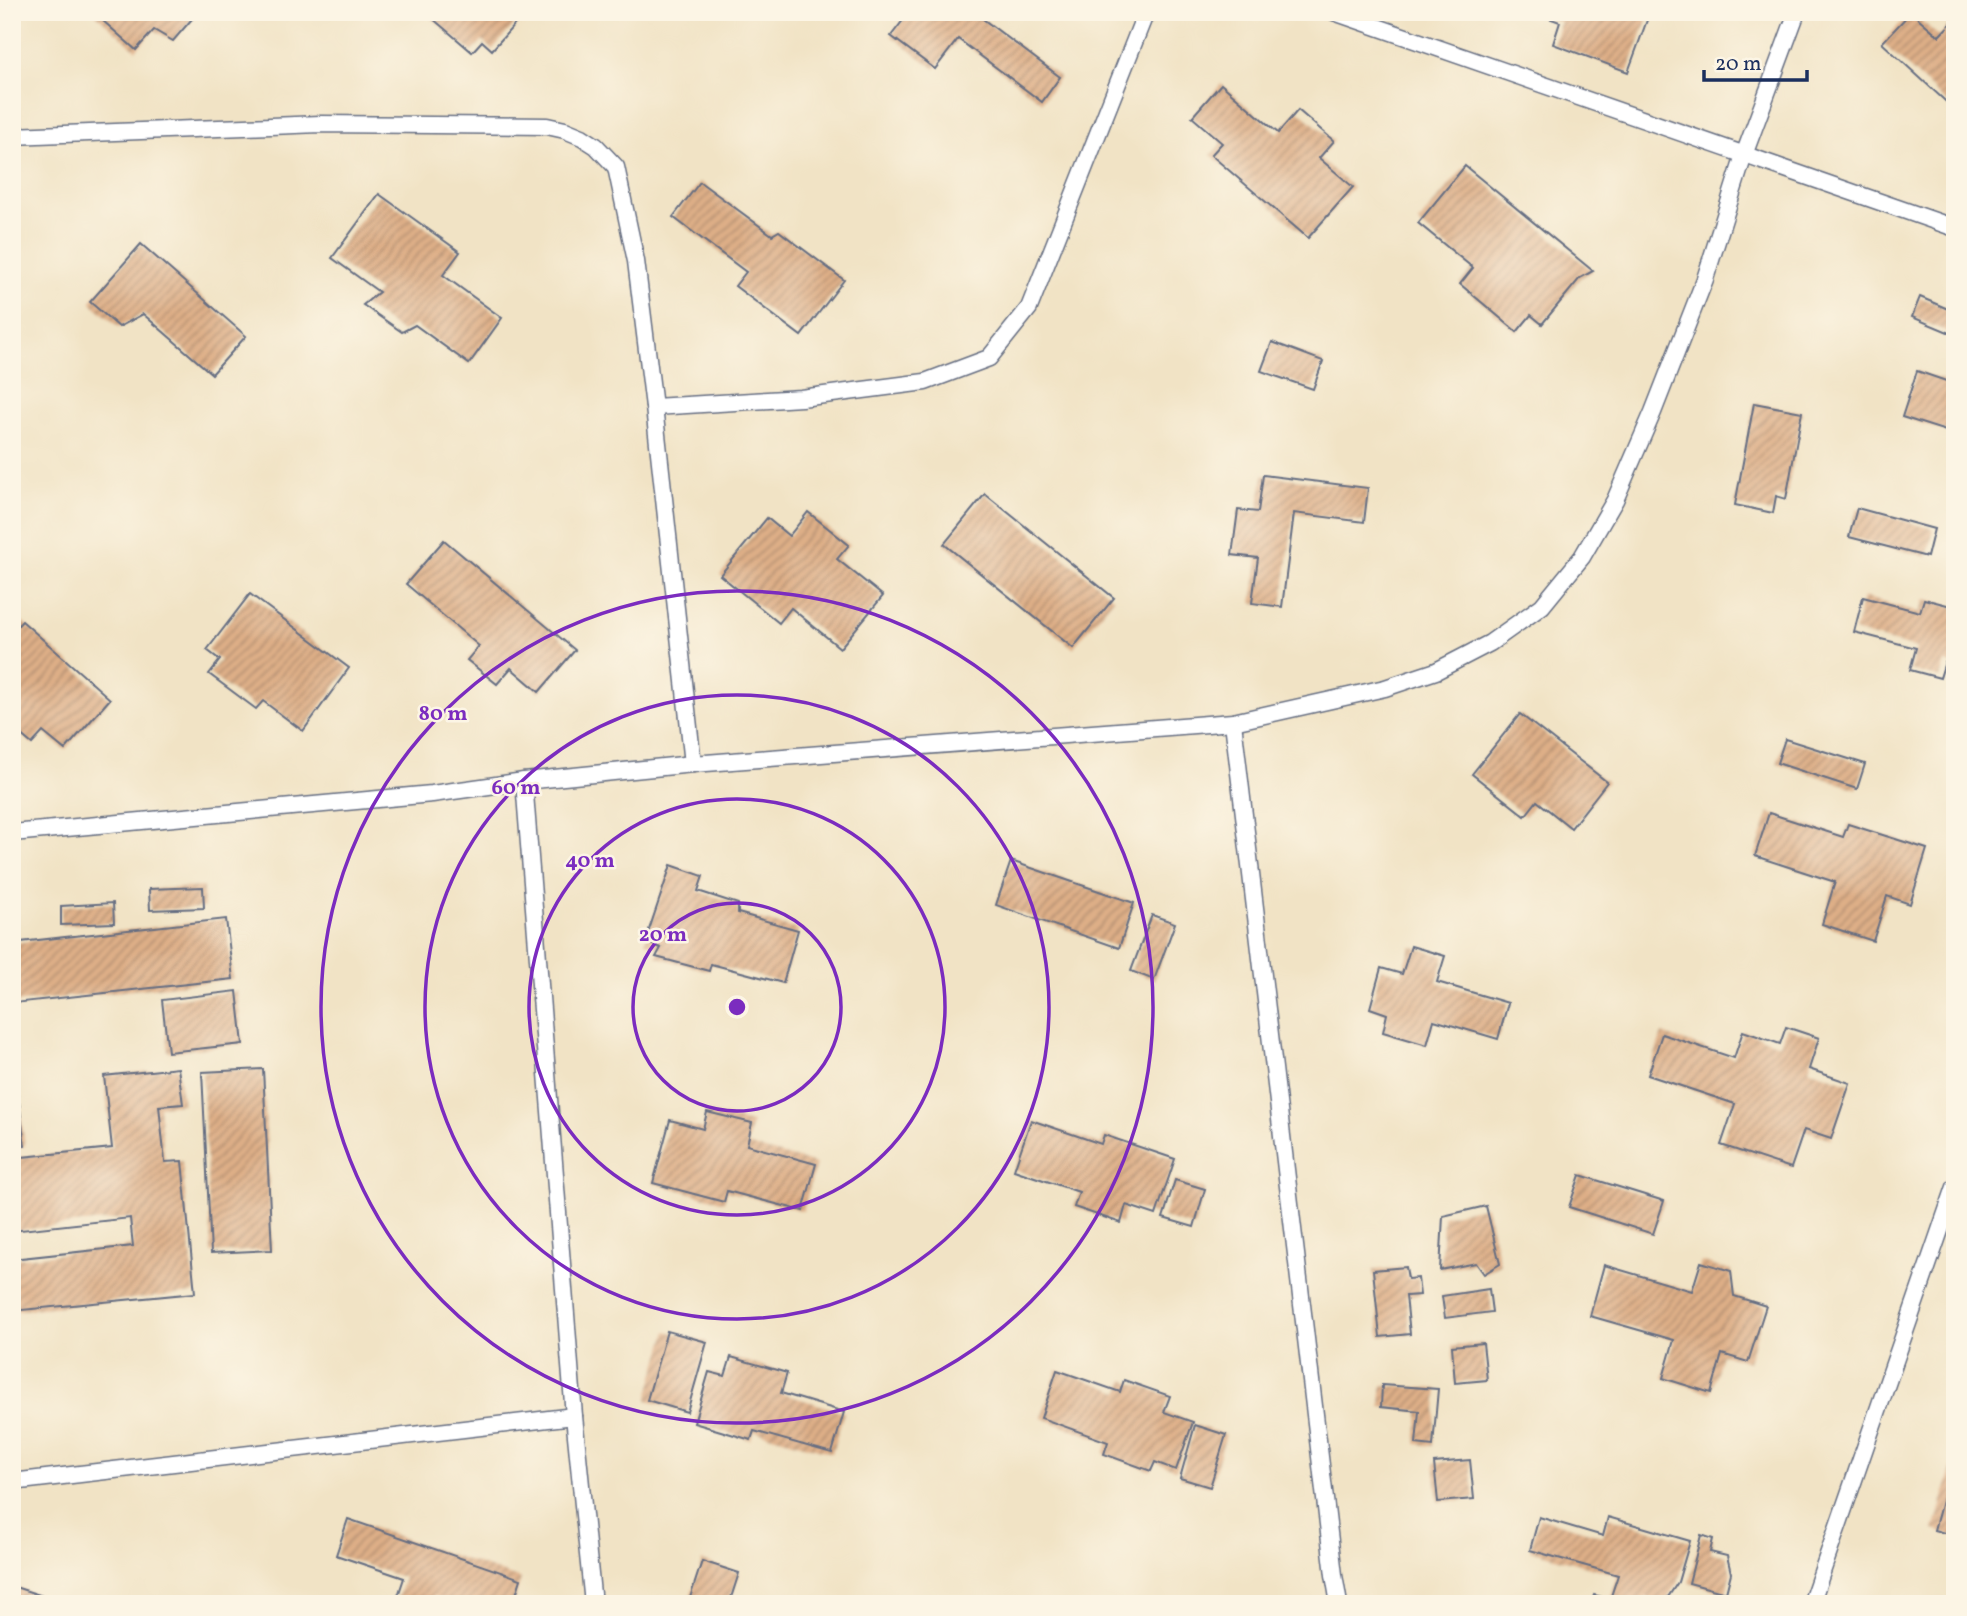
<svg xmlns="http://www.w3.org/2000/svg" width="1967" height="1616" font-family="Vollkorn,serif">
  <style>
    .building { fill: url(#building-hatch) }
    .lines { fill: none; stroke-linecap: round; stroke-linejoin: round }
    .service-casing { stroke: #666e82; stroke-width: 19 }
    .service { stroke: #fff; stroke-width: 16 }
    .ring { fill: none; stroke: #7b2cbf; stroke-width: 3.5 }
    .centre { fill: #7b2cbf; stroke: #fcf5e5; stroke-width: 3.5 }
    .ring-label { font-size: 21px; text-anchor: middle; font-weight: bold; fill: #7b2cbf; stroke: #fcf5e5; stroke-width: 5; stroke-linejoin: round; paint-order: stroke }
  </style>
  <defs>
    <pattern id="building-hatch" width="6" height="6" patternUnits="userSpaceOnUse" patternTransform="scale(1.75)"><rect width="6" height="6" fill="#deaf87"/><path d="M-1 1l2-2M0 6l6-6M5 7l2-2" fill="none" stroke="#b38f72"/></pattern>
  </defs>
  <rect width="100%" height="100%" fill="#fcf5e5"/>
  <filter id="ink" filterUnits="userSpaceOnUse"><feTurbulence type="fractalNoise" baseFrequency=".0143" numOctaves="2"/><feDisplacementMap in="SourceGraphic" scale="14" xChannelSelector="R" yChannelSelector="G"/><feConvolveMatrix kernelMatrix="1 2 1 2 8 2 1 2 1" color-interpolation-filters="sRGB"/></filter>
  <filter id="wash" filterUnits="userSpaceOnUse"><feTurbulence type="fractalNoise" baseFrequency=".00686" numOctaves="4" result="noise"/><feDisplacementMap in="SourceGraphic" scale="28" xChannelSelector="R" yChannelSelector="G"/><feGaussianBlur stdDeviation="1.57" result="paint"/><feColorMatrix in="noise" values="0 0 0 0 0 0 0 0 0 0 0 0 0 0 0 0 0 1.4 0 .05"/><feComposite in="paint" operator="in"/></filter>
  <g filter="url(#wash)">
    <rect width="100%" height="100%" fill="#f1e3c5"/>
    <g id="blocks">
      <g class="building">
        <path d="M93,12H198L173,41L154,30L136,50Z"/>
        <path d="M437,12H520L523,15L492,50L482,41L472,52L432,18Z"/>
        <path d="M895,12H982L979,16L1060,77L1042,102L958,39L935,69L891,36L904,19Z"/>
        <path d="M1650,12L1628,72L1553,44L1560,22L1535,13Z"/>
        <path d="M1911,12L1939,36L1955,19V110L1882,43Z"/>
        <path d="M1221,84L1278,133L1298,110L1334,141L1319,158L1353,187L1308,238L1211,155L1222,143L1192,117Z"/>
        <path d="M1465,166L1593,271L1580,278L1542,324L1531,315L1517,332L1460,284L1473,268L1418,223Z"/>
        <path d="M700,182L772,235L779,231L844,280L801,336L735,286L746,272L673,217Z"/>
        <path d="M379,194L460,252L443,275L502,318L469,364L415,325L402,332L363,305L379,292L332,258Z"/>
        <path d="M141,244L246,336L212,374L143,314L119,327L90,302Z"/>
        <path d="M1920,297L1955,312V335L1912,317Z"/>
        <path d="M1272,342L1323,361L1313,389L1261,371Z"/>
        <path d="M1917,371L1955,384V434L1902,417Z"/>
        <path d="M1754,403L1802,412L1786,499L1776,496L1773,513L1735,505Z"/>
        <path d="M1263,475L1368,488L1364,522L1294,513L1282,607L1252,603L1258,558L1232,555L1238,510L1258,512Z"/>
        <path d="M985,494L1114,598L1073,648L944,544Z"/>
        <path d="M1857,508L1934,529L1927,557L1849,537Z"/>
        <path d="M808,512L849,545L837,559L883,596L840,648L791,608L779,623L720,575L767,518L789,536Z"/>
        <path d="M444,540L575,650L539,692L511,668L497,684L467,660L479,646L406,584Z"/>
        <path d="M250,594L349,668L303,731L263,701L256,709L209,674L220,660L207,650Z"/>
        <path d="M1863,597L1920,612L1924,599L1955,607V665L1945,662L1940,678L1910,670L1916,648L1854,632Z"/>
        <path d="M22,621L110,699L65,750L43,732L32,744L12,727V632Z"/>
        <path d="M1520,714L1607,782L1571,828L1537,801L1525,816L1472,774Z"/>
        <path d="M1785,739L1865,764L1857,789L1777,763Z"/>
        <path d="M1769,813L1843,837L1848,824L1927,849L1910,904L1887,896L1873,941L1822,924L1835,882L1755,856Z"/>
        <path d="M1011,861L1134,903L1119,948L996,905Z"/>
        <path d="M671,865L703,876L698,891L738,904V913L798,930L783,983L711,964L709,971L656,957L661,948L645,942Z"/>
        <path d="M203,887L204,908L150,910L149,889Z"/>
        <path d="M113,903L114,923L61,925V906Z"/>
        <path d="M1152,915L1175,923L1154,980L1131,971Z"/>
        <path d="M226,919L233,979L14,1003L12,943Z"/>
        <path d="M1411,946L1445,956L1437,982L1508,1003L1498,1039L1434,1020L1427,1045L1383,1032L1387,1014L1370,1008L1381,968L1402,974Z"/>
        <path d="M237,991L243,1044L168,1052L162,1000Z"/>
        <path d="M1786,1027L1819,1038L1809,1069L1850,1083L1831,1139L1804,1130L1791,1168L1721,1145L1735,1104L1648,1075L1662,1034L1734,1058L1743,1031L1780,1044Z"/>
        <path d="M14,1065L25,1146L12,1148V1066Z"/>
        <path d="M178,1068L183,1104L159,1106L165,1162L182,1161L195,1293L12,1311V1259L133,1246L130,1218L12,1231V1158L112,1148L104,1076Z"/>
        <path d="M263,1069L272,1250L211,1253L202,1072Z"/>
        <path d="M707,1112L752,1123L747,1145L816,1164L803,1211L727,1191L724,1202L653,1183L670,1120L703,1129Z"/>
        <path d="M1031,1120L1101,1144L1104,1135L1175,1159L1156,1215L1126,1205L1121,1223L1074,1207L1079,1192L1014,1170Z"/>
        <path d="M1580,1175L1664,1201L1653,1234L1569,1207Z"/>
        <path d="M1175,1180L1205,1189L1194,1227L1163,1218Z"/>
        <path d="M1486,1206L1500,1264L1484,1274L1476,1263L1440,1270L1443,1216Z"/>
        <path d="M1701,1262L1731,1271L1734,1296L1766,1306L1748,1362L1722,1354L1711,1393L1663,1378L1674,1340L1590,1316L1604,1265L1692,1291Z"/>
        <path d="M1406,1267L1408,1279L1418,1278L1420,1295L1406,1296L1410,1334L1380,1337L1373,1270Z"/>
        <path d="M1489,1289L1492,1312L1445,1318L1442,1296Z"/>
        <path d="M667,1331L707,1342L687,1412L647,1400Z"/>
        <path d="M1483,1343L1487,1380L1455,1383L1452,1346Z"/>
        <path d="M731,1357L787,1373L781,1393L844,1412L832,1453L754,1431L751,1440L694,1423L709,1372L725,1376Z"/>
        <path d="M1057,1370L1120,1392L1124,1380L1170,1396L1164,1412L1193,1422L1176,1470L1155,1462L1151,1471L1104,1454L1108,1442L1041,1418Z"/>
        <path d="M1382,1385L1438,1389L1433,1446L1416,1444L1419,1411L1381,1407Z"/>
        <path d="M1195,1425L1226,1435L1210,1487L1180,1478Z"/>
        <path d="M1954,1458L1955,1459V1536L1934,1530Z"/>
        <path d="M1470,1460L1474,1499L1438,1502L1434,1463Z"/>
        <path d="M1539,1517L1603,1536L1608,1517L1690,1541L1678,1582L1664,1603L1645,1597L1641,1604L1591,1603L1594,1595L1610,1599L1618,1575L1530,1550Z"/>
        <path d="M348,1519L521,1579L513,1604H456L434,1596L428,1604H410L397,1599L404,1578L336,1555Z"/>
        <path d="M1701,1535L1713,1539L1710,1552L1727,1556L1731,1573L1726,1593L1689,1583Z"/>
        <path d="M702,1561L739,1573L729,1604H688Z"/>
        <path d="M12,1586L64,1603V1604H12Z"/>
      </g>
    </g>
  </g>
  <g filter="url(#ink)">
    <use href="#blocks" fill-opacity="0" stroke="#666e82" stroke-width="2"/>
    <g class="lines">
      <g class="service-casing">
        <g id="service">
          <path d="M1334,12L1955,228"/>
          <path d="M12,136L320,124L547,126L565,130L582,137L596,146L616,167L636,261L654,407L693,764"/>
          <path d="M654,407L801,398L925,382L989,358L1029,308L1146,12"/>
          <path d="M1233,722L1334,1575L1339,1604"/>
          <path d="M524,781L574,1416L593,1604"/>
          <path d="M12,833L432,794L524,781L693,764L1233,722L1385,688L1436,671L1490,643L1542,606L1582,557L1615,500L1653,412L1705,279L1744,155L1797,12"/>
          <path d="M12,1482L574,1416"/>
          <path d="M1811,1604L1955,1187"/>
        </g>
      </g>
      <use href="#service" class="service"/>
    </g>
  </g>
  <g class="ring">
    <circle cx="737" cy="1007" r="104"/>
    <circle cx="737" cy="1007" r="208"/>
    <circle cx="737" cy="1007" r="312"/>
    <circle cx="737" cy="1007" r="416"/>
  </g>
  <circle cx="737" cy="1007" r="10" class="centre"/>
  <g class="ring-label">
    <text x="443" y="720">80 m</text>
    <text x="516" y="794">60 m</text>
    <text x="590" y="867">40 m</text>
    <text x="663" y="941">20 m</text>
  </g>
  <rect width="1967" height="1616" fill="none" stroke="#fcf5e5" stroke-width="42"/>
  <path d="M1704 70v10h103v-10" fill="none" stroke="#1b2f5e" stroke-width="3.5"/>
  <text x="1715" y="70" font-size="21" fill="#1b2f5e" stroke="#fcf5e5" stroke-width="5" paint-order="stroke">20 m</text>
</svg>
